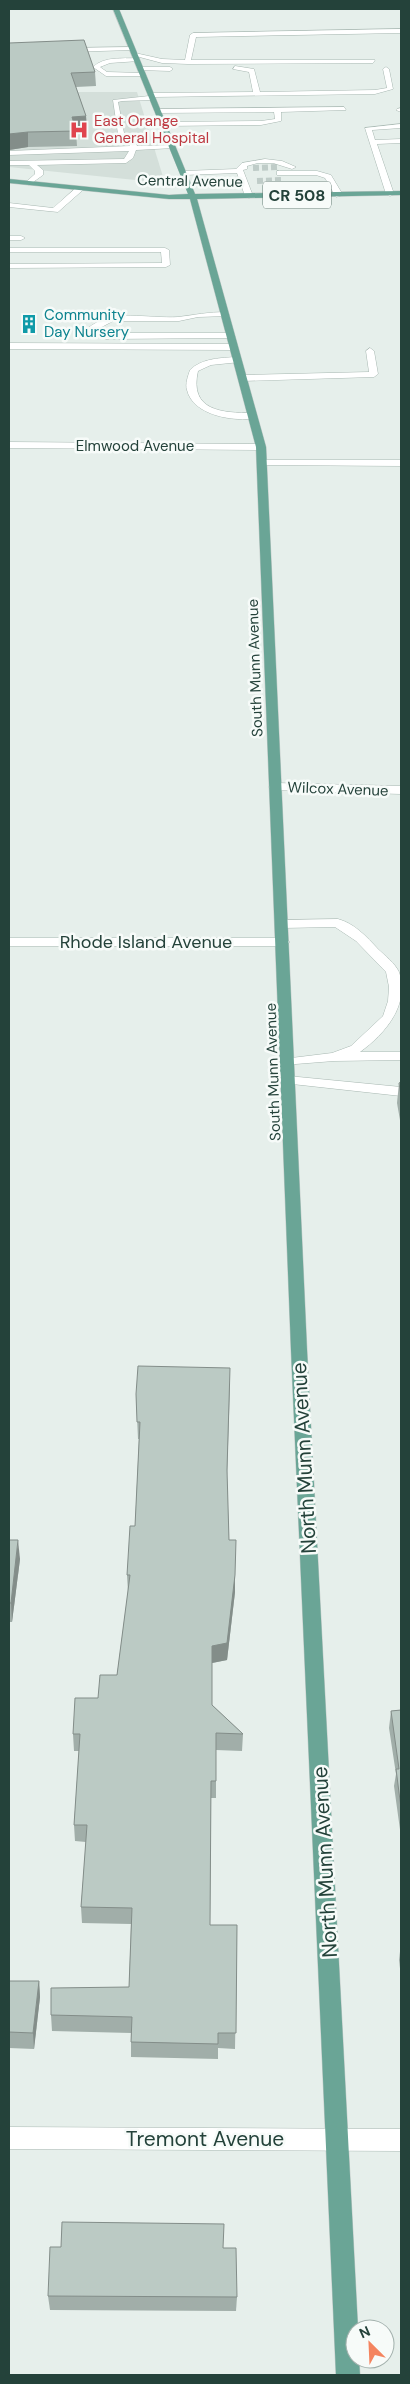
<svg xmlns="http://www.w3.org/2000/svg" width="410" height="2384" font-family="'DM Sans',sans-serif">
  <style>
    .built { fill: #d4dfda }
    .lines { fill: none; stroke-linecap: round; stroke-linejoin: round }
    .minor-tunnel { stroke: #bfccc8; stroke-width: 6; stroke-dasharray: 6 3; stroke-linecap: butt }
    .minor-casing { stroke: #a8b8b2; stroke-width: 1 }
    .major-casing { stroke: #c2cac8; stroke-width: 1 }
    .minor { fill: #fff; fill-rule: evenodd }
    .major { fill: #6aa596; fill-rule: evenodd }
    .wall { fill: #a1aea9 }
    .shaded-wall { fill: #838d89 }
    .building { fill: #bbcac4; stroke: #838d89 }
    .labels { text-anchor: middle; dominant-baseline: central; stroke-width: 5; stroke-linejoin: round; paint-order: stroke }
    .far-health-label { font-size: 15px; fill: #be3a42; stroke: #f7fbf9; text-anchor: start }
    .far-street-label { font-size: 15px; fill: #24423a; stroke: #f7fbf9 }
    .far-culture-label { font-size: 15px; fill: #0d838f; stroke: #f7fbf9; text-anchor: start }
    .shield { fill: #f7fbf9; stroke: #637a73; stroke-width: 1 }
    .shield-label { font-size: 16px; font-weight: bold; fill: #24423a }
    .street-label { font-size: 18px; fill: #24423a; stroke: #f7fbf9 }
    .near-street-label { font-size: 21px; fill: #24423a; stroke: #f7fbf9 }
  </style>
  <rect width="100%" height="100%" fill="#e6efeb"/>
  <path class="built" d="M9,92H137L164,180L145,181L9,167Z"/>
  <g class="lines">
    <g class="minor-tunnel">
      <path d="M253,168L278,167"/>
      <path d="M257,181L282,180"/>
    </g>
    <g class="minor-casing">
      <g id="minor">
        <path d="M401,29V33L196,37L191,60H375L373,63L188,64L162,63L132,55L135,53L162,59L185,60L190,35L193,33Z"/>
        <path d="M134,47L132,50L68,52L65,50L68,48Z"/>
        <path d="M137,58L139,61L110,63L100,67L107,72L143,73L145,76H106L93,67C105,56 122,59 137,58Z"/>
        <path d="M235,66L254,69L260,92L375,90L387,88L383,69L386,67L389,69L393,89L375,94L154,97L152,100L122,101L118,102L124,133L136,143L137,146L172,145L174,148L136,150L133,158L126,163L37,165L43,170V175L29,185L25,183L35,174V171L29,165H9V161L124,159L129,151L9,155V151L130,146L118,134L113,100L149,96L151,93L253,92L249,72L233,69Z"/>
        <path d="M140,67H170L173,69L170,71L138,70Z"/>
        <path d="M344,107L346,110L281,112V121L261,125L163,126L160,124L163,122L261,121L275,119L274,112L157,113L154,111L157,109Z"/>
        <path d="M401,108V112L396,110L397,109Z"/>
        <path d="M401,124V128L372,130L375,140L401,139V143L377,144L394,194L390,196L386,194L365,128Z"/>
        <path d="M265,159L282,161L296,167L292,169L273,163H258L247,166V169L243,170L253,196L249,198L245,196L237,173L184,175L180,173L184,171L236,169L242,163Z"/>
        <path d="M280,171H317L331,175L343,195L336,197L325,178L316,175H277V171Z"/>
        <path d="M77,187L84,189L58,212L9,207V203L53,208Z"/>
        <path d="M9,236H21L25,238L21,240H9Z"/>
        <path d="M9,248H165L169,250L170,265L166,267L9,268V264L162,263L161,252H9Z"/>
        <path d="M225,312L229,314L228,316L198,317L179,321H113L98,329L107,333H231L235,336L234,338L106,339L87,329C111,308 149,319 178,317C194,315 209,312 225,312Z"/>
        <path d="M9,343L234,344L238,347L234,350L9,349Z"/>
        <path d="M370,348L374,351L378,374L374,377L243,381L239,378L243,375L369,372L366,351Z"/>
        <path d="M237,357L241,360L240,362L211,365L198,371C189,411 222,413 253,413L256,414V418C235,422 193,416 187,390C185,384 188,376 190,370C202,358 221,358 237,357Z"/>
        <path d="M9,442L261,444L266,447L261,450L9,448Z"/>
        <path d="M263,460H401V466L260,465V461Z"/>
        <path d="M275,783L401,786V794L271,790L269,787L271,784Z"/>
        <path d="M338,919C354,923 367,937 378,949C384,955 395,963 399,972C410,1005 385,1034 360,1052H401V1060L334,1061L283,1065L281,1062L283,1059L332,1053L351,1046L383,1016L388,1001L389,987L386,972L356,941L335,927L282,928L276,924L282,920Z"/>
        <path d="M9,938H283L290,942L283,946H9Z"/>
        <path d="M288,1076L401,1087V1096L283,1083L281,1080Z"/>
        <path d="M9,2127L401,2129V2151L9,2149Z"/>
      </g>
    </g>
    <g class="major-casing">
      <path id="major" d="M113,9H119L195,194L401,191V195L197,199L266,447L307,1350L358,2329H355V2359H359L360,2375H336L291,1350L256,447L190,199H169L9,183V179L169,195L188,194Z"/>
    </g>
    <use href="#minor" class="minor"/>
    <use href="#major" class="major"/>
  </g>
  <g class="wall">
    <path d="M9,43L95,72L96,86L76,87L86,116L87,131L76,132L77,146L28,147L9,150Z"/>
    <path d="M401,1082V1126L397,1103L399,1083Z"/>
    <path d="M230,1385L227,1477L229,1540L235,1592L227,1660L212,1663V1705L243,1734L242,1751L216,1750V1798H211L210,1925H237L235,2049L218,2048V2059L131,2057V2033L52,2031L51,2015L129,1987L131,1924L82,1923L81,1907L86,1842L75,1841L74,1825L79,1751H74L73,1734L98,1698L117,1675L128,1592L127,1575L135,1526L139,1439H138L136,1394Z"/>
    <path d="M9,1540L20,1559L12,1622H9Z"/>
    <path d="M401,1710V1837L394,1786L396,1774L389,1728L391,1711Z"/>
    <path d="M401,1943V1977L399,1960Z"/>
    <path d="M9,1981H39L40,1997L34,2049L9,2048Z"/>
    <path d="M223,2248L237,2297L236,2311L50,2310L48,2296Z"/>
  </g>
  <g class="shaded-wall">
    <path d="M86,116L87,131L76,132L72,117Z"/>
    <path d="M28,132V147L9,150V134Z"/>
    <path d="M18,1540L20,1559L12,1622L11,1603Z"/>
    <path d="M235,1575V1592L227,1660L212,1663V1646Z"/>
    <path d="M39,1981L40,1997L34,2049L33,2033Z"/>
  </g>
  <g class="building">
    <path d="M84,40L95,72L71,73L86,116L72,117L76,131L28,132L9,134V43Z"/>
    <path d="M401,1082V1096L399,1083Z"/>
    <path d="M138,1366L230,1368L227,1470L229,1540H236L235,1575L227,1643L212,1646V1705L243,1734L216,1733V1781H211L210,1925H237L236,2033H218V2044L131,2042L132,2017L51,2015V1988L129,1987L132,1908L81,1907L87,1825H74L80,1734H73L75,1698H98L100,1675H117L130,1575H127L130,1526H135L140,1422H137L136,1394Z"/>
    <path d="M9,1540H18L11,1603H9Z"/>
    <path d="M401,1710V1808L396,1769H399L391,1711Z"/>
    <path d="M9,1981H39L33,2033L9,2032Z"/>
    <path d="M62,2222L224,2224L223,2248H236L237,2297L48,2296L50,2247H61Z"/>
  </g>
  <defs>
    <g id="hospital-bare" transform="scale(1.5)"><path d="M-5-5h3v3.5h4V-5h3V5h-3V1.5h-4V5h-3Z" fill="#e0444e" stroke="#f7fbf9" stroke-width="2.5" paint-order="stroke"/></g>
    <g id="building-bare" transform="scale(1.5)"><path d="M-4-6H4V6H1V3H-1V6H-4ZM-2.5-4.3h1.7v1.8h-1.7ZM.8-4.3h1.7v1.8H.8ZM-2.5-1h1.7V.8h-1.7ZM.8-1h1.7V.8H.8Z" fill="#0f9aa8" stroke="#f7fbf9" stroke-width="2.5" paint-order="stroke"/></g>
  </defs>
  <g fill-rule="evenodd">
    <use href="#hospital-bare" x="79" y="130"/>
    <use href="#building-bare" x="29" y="324"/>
  </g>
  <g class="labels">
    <g class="far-health-label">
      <text x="94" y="121">East Orange<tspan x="94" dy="17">General Hospital</tspan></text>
    </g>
    <g class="far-street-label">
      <text transform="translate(190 181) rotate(1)">Central Avenue</text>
      <text x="135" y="446">Elmwood Avenue</text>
      <text transform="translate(255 668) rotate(-92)">South Munn Avenue</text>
      <text transform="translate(338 789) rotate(2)">Wilcox Avenue</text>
      <text transform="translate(273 1072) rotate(-92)">South Munn Avenue</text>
    </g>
    <g class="far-culture-label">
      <text x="44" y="315">Community<tspan x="44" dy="17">Day Nursery</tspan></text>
    </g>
    <rect class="shield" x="263" y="181.5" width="68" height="27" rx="4"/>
    <g class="shield-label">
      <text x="297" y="195">CR 508</text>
    </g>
    <g class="street-label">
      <text x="146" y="942">Rhode Island Avenue</text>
    </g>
    <g class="near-street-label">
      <text transform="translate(304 1458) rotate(-93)">North Munn Avenue</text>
      <text transform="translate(325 1862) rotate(-93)">North Munn Avenue</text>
      <text x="205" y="2139">Tremont Avenue</text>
    </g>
  </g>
  <rect width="410" height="2384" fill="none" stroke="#24423a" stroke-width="20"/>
  <g transform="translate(370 2344) rotate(336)"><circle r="24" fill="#f7fbf9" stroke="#a3b1ad"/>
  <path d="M0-4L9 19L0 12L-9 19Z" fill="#f4845f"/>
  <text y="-8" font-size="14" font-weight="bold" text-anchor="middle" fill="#24423a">N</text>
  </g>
</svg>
